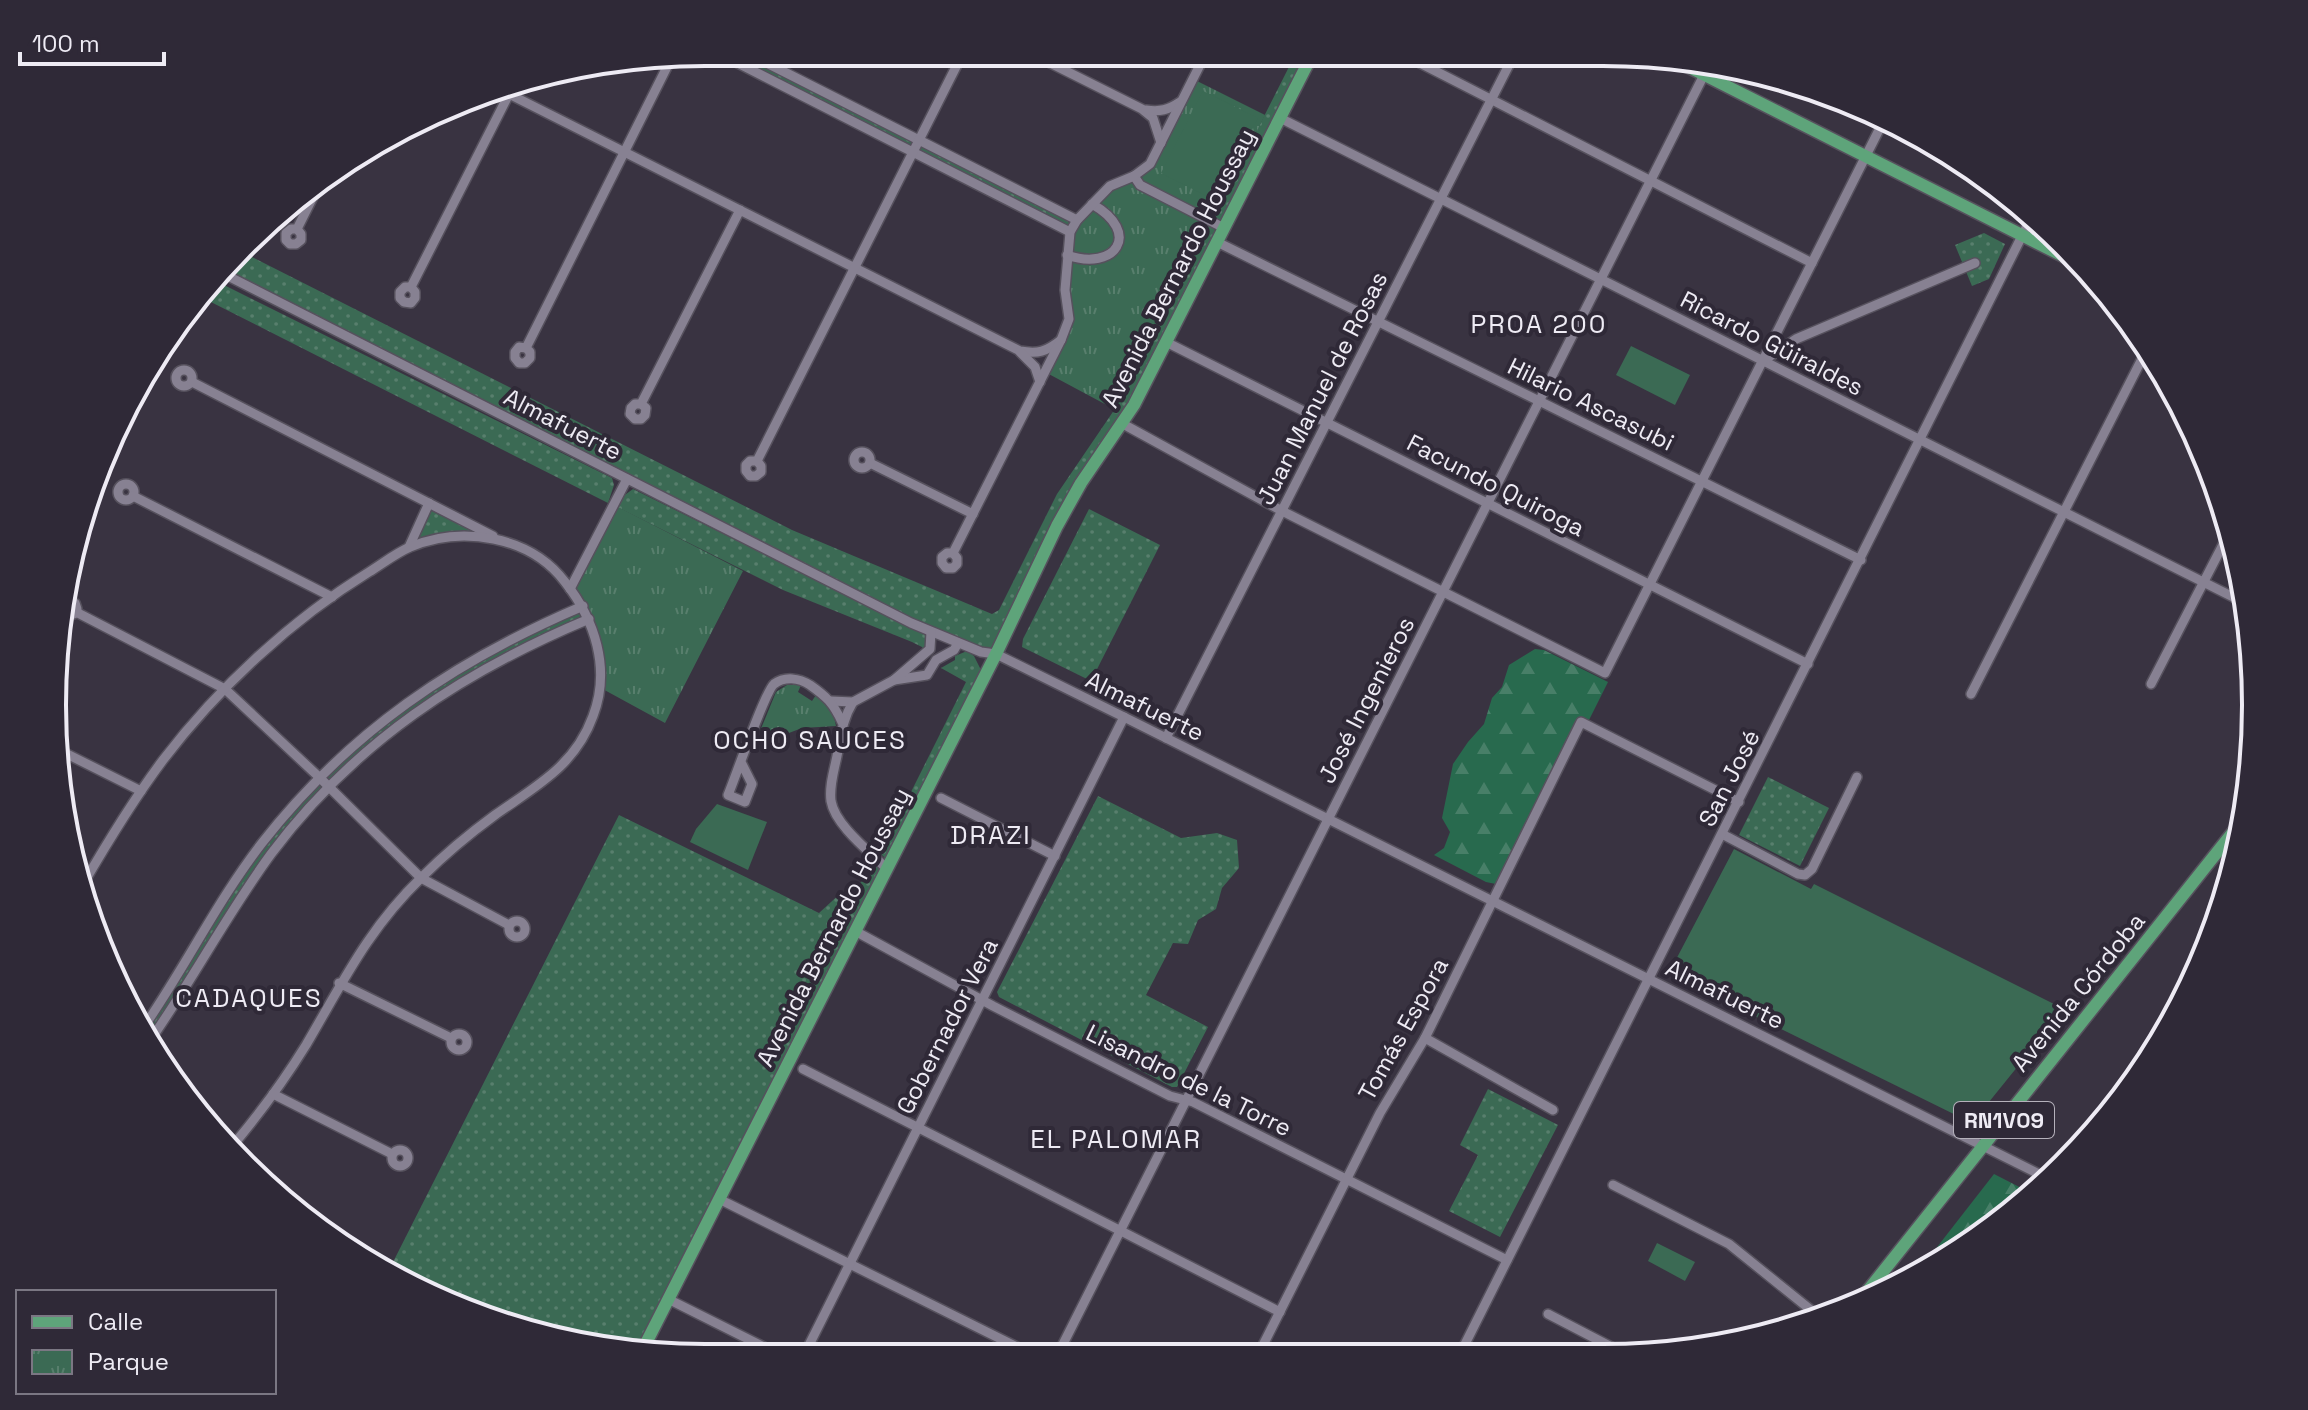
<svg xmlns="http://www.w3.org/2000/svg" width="2308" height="1410" font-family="'Space Grotesk',sans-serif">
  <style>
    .grass { fill: url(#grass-dots) }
    .forest { fill: url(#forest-firs) }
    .park { fill: url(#park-tufts) }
    .pitch { fill: #3b6a54 }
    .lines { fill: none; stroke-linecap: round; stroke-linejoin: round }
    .minor-casing { stroke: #56515d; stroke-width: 12 }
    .major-casing { stroke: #56515d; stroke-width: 15 }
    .minor { stroke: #878192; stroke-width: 9 }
    .major { stroke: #5ea47a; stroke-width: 12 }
    .labels { text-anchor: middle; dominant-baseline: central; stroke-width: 8; stroke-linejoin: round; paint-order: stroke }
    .shield { fill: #2f2937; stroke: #b5b1bb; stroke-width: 2 }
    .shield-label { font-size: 22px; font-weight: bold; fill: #eeebf4 }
    .street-label { font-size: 24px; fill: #eeebf4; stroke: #2f2937 }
    .neighbourhood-label { font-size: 26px; letter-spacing: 2px; fill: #eeebf4; stroke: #2f2937 }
    .rim { fill: none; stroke: #eeebf4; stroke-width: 4 }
  </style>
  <defs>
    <pattern id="grass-dots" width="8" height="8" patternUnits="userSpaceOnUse" patternTransform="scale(2)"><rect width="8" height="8" fill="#3b6a54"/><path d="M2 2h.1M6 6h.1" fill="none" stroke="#587f6d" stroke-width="1.8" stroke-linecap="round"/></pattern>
    <pattern id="forest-firs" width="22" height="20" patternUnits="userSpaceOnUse" patternTransform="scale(2)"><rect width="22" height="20" fill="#286a4e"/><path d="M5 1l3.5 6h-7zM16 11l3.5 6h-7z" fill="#487f68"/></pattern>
    <pattern id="park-tufts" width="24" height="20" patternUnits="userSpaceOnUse" patternTransform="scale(2)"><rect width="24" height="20" fill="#3b6a54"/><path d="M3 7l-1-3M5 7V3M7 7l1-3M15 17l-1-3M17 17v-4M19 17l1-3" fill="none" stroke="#587f6d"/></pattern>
  </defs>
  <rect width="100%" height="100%" fill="#393341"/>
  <g class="grass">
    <path d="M716,52H745L1076,220L1070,232Z"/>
    <path d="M1295,55H1312L1134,405L1102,451L996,654L931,632L222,273L242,252L792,530L992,614L999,610L1057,494L1121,400Z"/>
    <path d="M1984,233L2005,244L1989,279L1972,286L1955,245Z"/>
    <path d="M214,280L612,478L614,485L608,503L199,296Z"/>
    <path d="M633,489L923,633L927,638L928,650L925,652L922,647L912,642L783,590L617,507L622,497Z"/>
    <path d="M429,503L496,537L474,536L409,547Z"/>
    <path d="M1089,509L1160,545L1091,681L1022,647L1023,639Z"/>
    <path d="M583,606L589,619L486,666L351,765L272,852L149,1042L143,1028L262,844L319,777L453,671Z"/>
    <path d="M967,651L974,656L981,670L886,859L869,842L901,812L966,682L941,668L955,660V656Z"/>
    <path d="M1768,777L1829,808L1800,866L1739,835Z"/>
    <path d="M1098,796L1181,838L1217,833L1237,840L1239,868L1222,888L1216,909L1198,920L1188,944L1173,943L1146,995L1208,1027L1177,1087H1172L999,997L997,992Z"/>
    <path d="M619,815L819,913L843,891L848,895L863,880L859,875L874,861L881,869L641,1353L620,1352L456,1308L389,1270Z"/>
    <path d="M1488,1089L1558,1125L1500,1237L1449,1211L1478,1155L1460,1145Z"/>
  </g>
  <g class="forest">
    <path d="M1535,649L1544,650L1608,682L1589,720L1577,723L1496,884L1486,882L1434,855L1444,848L1450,832L1442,818L1453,764L1468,742L1484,724L1492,698L1502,687L1509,665Z"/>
    <path d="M1994,1174L2035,1195L1929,1271L1913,1278Z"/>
  </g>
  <g class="park">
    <path d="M1193,79L1265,115L1116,410L1045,372L1068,319L1070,232L1098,197L1150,164Z"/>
    <path d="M614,505L743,571L665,723L599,687L596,638L570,589Z"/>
    <path d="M787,685H801L798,692L812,701L816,695C826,703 834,712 836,726L802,728L781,736L760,731L776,692Z"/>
  </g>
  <g class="pitch">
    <path d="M1203,91L1258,118L1216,201L1161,173Z"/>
    <path d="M1631,346L1690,375L1675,405L1616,375Z"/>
    <path d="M717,804L767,822L748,870L690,842L696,829Z"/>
    <path d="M1734,849L1811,889L1814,884L2064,1009L1972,1123L1673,976L1671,969Z"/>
    <path d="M1657,1243L1695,1262L1685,1281L1648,1261Z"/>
  </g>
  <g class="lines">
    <g class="minor-casing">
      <g id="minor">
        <path d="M716,52L1070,232"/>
        <path d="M745,52L1077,220"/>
        <path d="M1032,54L1142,109L1153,118L1161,143"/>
        <path d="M1406,56L1812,263"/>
        <path d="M495,87L1020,351C1038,354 1046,352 1061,340"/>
        <path d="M1146,110C1160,112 1168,110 1180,102"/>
        <path d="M1280,118L2247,604"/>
        <path d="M1134,176L1140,185L1224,228"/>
        <path d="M297,229L301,234V240L296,244H290L286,240V233L291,229H297L322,179"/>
        <path d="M1217,242L1861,560"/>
        <path d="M1067,255C1115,272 1143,233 1092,204"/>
        <path d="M222,273L911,623L981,652L996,654L1124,717L2049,1179"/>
        <path d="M411,287L415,292V298L411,303L404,302L400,298V292L405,287H411L509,94"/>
        <path d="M1166,342L1808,664"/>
        <path d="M526,348L530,352V358L525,363H519L515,358V352L519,347L526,348L672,57"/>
        <path d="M1020,352L1035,367L1040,382"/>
        <path d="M1766,359L1796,339L1975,263"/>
        <circle cx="184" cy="378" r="8"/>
        <path d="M192,382L493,536"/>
        <path d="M641,404L646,408L645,415L641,419H635L630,414L631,408L635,404H641L740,210"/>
        <path d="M1123,424L1282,511L1605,673L1884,120"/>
        <circle cx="862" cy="460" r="8"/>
        <path d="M757,461L761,466V472L756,476H750L746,471V465L750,461H757L963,53"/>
        <path d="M870,463L973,514"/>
        <circle cx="126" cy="492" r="8"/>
        <path d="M133,496L332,597"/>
        <path d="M409,547L429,503"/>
        <path d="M953,553L957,558V564L953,568H946L942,563V557L947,553H953L1061,340L1069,319L1065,290L1070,232L1077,220L1110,186L1134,176L1150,164L1205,55"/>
        <path d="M570,589L627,479"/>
        <path d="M76,612L225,689L319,777L421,878L509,925"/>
        <path d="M67,616L74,614L77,609L75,603L69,600"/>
        <path d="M894,680L927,675L936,660L954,650L958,643"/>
        <path d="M2151,684L2230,531"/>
        <path d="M1971,694L2147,349"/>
        <path d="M831,701L853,702L894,680L930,649L931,632"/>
        <path d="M853,702C842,720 841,736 837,756C834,771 829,786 831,801C835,825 870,852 887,869"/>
        <path d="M1166,738L1513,57"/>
        <path d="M59,750L141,791"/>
        <path d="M741,762L752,784L745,802L728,795C735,778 765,692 774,684C785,676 799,678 810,685C827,697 833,703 842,722"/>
        <path d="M941,798L1055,856"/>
        <path d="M1722,834L1798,874L1805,875L1812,869L1857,777"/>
        <path d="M2226,842L2237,851"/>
        <path d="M82,886C107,843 133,800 163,760C219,687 291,620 369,572C382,564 396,553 410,547C462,525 530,536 565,582C595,620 611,669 593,716C575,766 536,786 495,815C469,834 444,855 422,877C368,929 343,982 306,1045C285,1079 260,1113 234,1144"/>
        <circle cx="517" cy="929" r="8"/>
        <path d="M855,931L993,1006L1170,1096L1193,1102L1507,1260"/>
        <path d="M339,983L451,1038"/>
        <path d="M143,1028C185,968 217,901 262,843C349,732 454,661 583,606"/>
        <circle cx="459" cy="1042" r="8"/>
        <path d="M1425,1038L1553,1110"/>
        <path d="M149,1042C192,981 227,914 271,854C355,742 462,672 589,619"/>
        <path d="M803,1069L1280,1312"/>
        <path d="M273,1094L392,1154"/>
        <circle cx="400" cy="1158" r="8"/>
        <path d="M1613,1185L1729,1244L1822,1319"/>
        <path d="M719,1199L1031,1354"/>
        <path d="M668,1299L776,1353"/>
        <path d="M1548,1314L1629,1356"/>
        <path d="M805,1353L1124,717"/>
        <path d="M1058,1354L1710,63"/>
        <path d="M1258,1355L1380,1113L1425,1038L1581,722L1739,802"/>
        <path d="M1459,1356L2032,216"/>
      </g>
    </g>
    <g class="major-casing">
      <g id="major">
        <path d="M1669,57L2087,268"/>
        <path d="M1858,1303L2242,821"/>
        <path d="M641,1353L996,654L1057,526L1081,483L1134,405L1312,55"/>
      </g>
    </g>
    <use href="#minor" class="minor"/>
    <use href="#major" class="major"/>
  </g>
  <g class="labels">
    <rect class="shield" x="1954" y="1102" width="100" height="36" rx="6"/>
    <g class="shield-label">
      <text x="2004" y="1120">RN1V09</text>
    </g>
    <g class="street-label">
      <text transform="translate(1178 268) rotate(-63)">Avenida Bernardo Houssay</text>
      <text transform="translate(1772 343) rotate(27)">Ricardo Güiraldes</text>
      <text transform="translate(1322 388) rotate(-63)">Juan Manuel de Rosas</text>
      <text transform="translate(1591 404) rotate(26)">Hilario Ascasubi</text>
      <text transform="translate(563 424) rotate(27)">Almafuerte</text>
      <text transform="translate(1496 485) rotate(27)">Facundo Quiroga</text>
      <text transform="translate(1366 700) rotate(-63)">José Ingenieros</text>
      <text transform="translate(1145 706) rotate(26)">Almafuerte</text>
      <text transform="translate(1729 778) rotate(-63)">San José</text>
      <text transform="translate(833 927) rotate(-63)">Avenida Bernardo Houssay</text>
      <text transform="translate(2078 992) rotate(-51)">Avenida Córdoba</text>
      <text transform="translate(1725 994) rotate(26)">Almafuerte</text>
      <text transform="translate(947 1026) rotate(-63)">Gobernador Vera</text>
      <text transform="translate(1403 1029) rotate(-61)">Tomás Espora</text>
      <text transform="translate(1189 1080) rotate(26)">Lisandro de la Torre</text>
    </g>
    <g class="neighbourhood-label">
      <text x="1539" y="324">PROA 200</text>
      <text x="810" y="740">OCHO SAUCES</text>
      <text x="991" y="835">DRAZI</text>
      <text x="249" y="998">CADAQUES</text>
      <text x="1116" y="1139">EL PALOMAR</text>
    </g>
  </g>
  <path d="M0 0H2308V1410H0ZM705 66H1603A639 639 0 0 1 2242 705V705A639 639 0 0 1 1603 1344H705A639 639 0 0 1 66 705V705A639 639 0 0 1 705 66Z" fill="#2f2937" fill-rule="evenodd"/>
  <path class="rim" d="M705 66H1603A639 639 0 0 1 2242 705V705A639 639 0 0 1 1603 1344H705A639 639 0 0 1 66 705V705A639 639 0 0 1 705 66Z"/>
  <rect x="16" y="1290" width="260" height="104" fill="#2f2937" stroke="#7b7783" stroke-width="2"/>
  <rect x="32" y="1316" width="40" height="12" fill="#5ea47a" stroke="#7b7783" stroke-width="2"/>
  <text x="88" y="1330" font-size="24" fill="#eeebf4">Calle</text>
  <rect x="32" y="1350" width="40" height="24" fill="url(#park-tufts)" stroke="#7b7783" stroke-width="2"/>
  <text x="88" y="1370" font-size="24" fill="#eeebf4">Parque</text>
  <path d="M20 52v12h144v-12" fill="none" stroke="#eeebf4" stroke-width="4"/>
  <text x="32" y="52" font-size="24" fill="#eeebf4" stroke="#2f2937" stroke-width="6" paint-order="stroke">100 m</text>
</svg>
